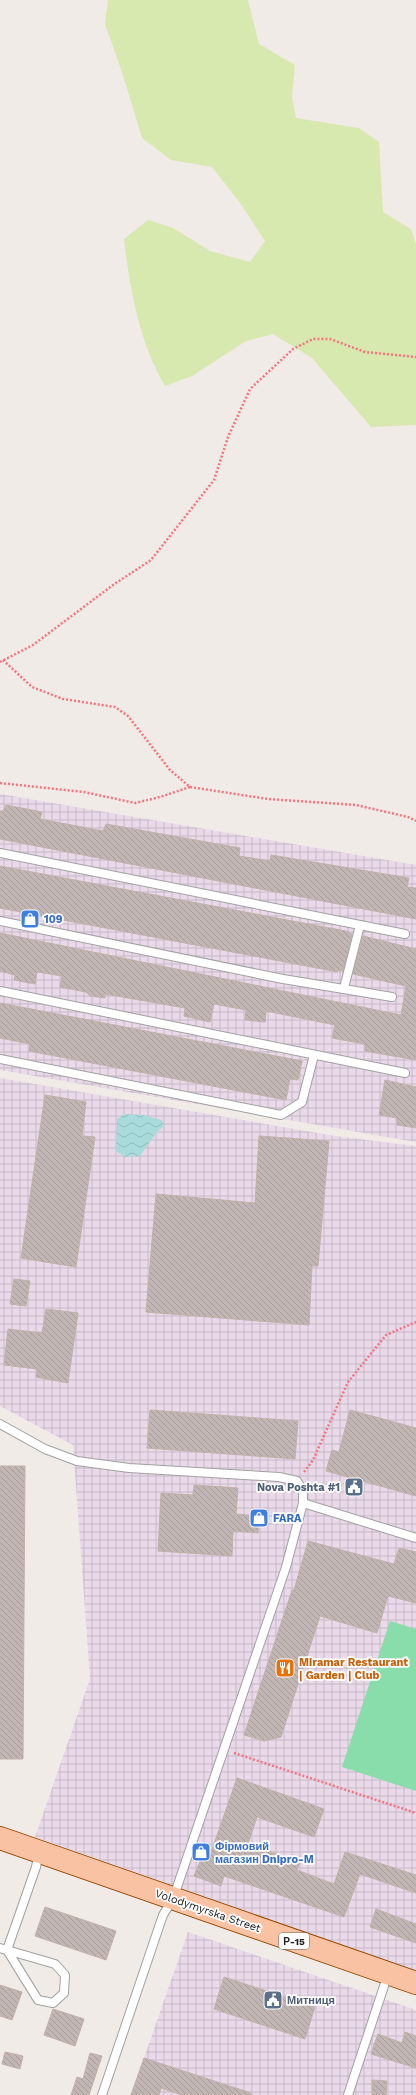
<svg xmlns="http://www.w3.org/2000/svg" width="416" height="2095" font-family="'Work Sans',sans-serif">
  <style>
    .industrial { fill: url(#industrial-grid) }
    .grass { fill: #d7e9af }
    .pitch { fill: #88ddab }
    .water { fill: url(#water-waves) }
    .building { fill: url(#building-back-hatch); stroke: #c2b0aa }
    .lines { fill: none; stroke-linecap: round; stroke-linejoin: round }
    .service-casing { stroke: #a1a1a1; stroke-width: 10 }
    .primary-casing { stroke: #984a05; stroke-width: 24 }
    .path { stroke: #f6737f; stroke-width: 2.5; stroke-dasharray: 2 2; stroke-linecap: butt }
    .service { stroke: #fff; stroke-width: 8 }
    .primary { stroke: #f9c3a3; stroke-width: 22 }
    .labels { text-anchor: middle; dominant-baseline: central; stroke-width: 3.5; stroke-linejoin: round; paint-order: stroke }
    .shield { fill: #fff; stroke: #636363; stroke-width: 1 }
    .shield-label { font-size: 10px; font-weight: bold; fill: #202020 }
    .shop-label { font-size: 11px; font-weight: bold; fill: #366cbe; stroke: #fff; text-anchor: start }
    .service-label { font-size: 11px; font-weight: bold; fill: #4e5e75; stroke: #fff; text-anchor: end }
    .food-label { font-size: 11px; font-weight: bold; fill: #c56008; stroke: #fff; text-anchor: start }
    .street-label { font-size: 11px; fill: #202020; stroke: #fff }
  </style>
  <defs>
    <pattern id="industrial-grid" width="8" height="8" patternUnits="userSpaceOnUse"><rect width="8" height="8" fill="#e9d9e9"/><path d="M0 4h8M4 0v8" fill="none" stroke="#c8bac8"/></pattern>
    <pattern id="water-waves" width="16" height="10" patternUnits="userSpaceOnUse"><rect width="16" height="10" fill="#a9dbdc"/><path d="M0 5q4-4 8 0t8 0" fill="none" stroke="#91bcbc"/></pattern>
    <pattern id="building-back-hatch" width="6" height="6" patternUnits="userSpaceOnUse"><rect width="6" height="6" fill="#c1b6b3"/><path d="M-1 5l2 2M0 0l6 6M5-1l2 2" fill="none" stroke="#a69c9a"/></pattern>
  </defs>
  <rect width="100%" height="100%" fill="#f0ebe7"/>
  <g class="industrial">
    <path d="M0,794L416,865V1142L0,1070Z"/>
    <path d="M0,1078L335,1136L416,1146V1971L35,1837L90,1679L73,1445L0,1406Z"/>
    <path d="M188,1932L416,2010V2095H131Z"/>
  </g>
  <path class="grass" d="M108,0H248L259,44L295,65L292,96L296,118L359,128L379,142L383,212L411,229L416,244V425L371,427L312,358L273,334L246,341L192,376L165,386C139,341 130,290 124,239L148,220L173,228L210,251L250,262L265,241L240,203L212,167L171,160L142,138L122,72L105,24Z"/>
  <path class="pitch" d="M390,1621L416,1629V1791L342,1767Z"/>
  <path class="water" d="M124,1114L143,1115L162,1120L164,1126L157,1132L140,1156L125,1157L116,1151L117,1119Z"/>
  <g class="building">
    <path d="M6,805L42,812L40,819L103,831L106,824L240,848L239,856L270,861L271,855L409,878L407,887L416,888V919L0,839V811H3Z"/>
    <path d="M0,866L346,931L352,934L343,971L338,970V972L0,908Z"/>
    <path d="M0,933L401,1015L406,986L353,974L363,936L416,949V1060L365,1051V1044L332,1038L335,1025L266,1011L265,1022L245,1020L246,1010L214,1004L210,1022L184,1016L185,1008L105,994V998L90,996L86,992L60,987L62,976L37,972L35,984L14,980L15,975L0,971Z"/>
    <path d="M0,1003L302,1061L298,1080L290,1079L286,1100L29,1051L30,1044L0,1038Z"/>
    <path d="M385,1080L416,1087V1128L397,1125V1118L379,1115Z"/>
    <path d="M45,1095L86,1102L82,1136L95,1137L76,1267L21,1258Z"/>
    <path d="M259,1136L329,1141L318,1266H312L309,1325L146,1312L156,1194L255,1203Z"/>
    <path d="M14,1279L30,1281L26,1306L10,1304Z"/>
    <path d="M46,1309L78,1313L68,1383L36,1377L37,1369L4,1365L8,1329L42,1333Z"/>
    <path d="M150,1410L298,1421L295,1459L147,1448Z"/>
    <path d="M350,1410L416,1428V1496L326,1471L332,1450L339,1452Z"/>
    <path d="M0,1466H25L23,1759H0Z"/>
    <path d="M194,1485L238,1488L236,1514L259,1516L258,1533L233,1531L232,1556L158,1551L161,1493L193,1495Z"/>
    <path d="M308,1541L394,1564L399,1548L416,1552V1603L388,1596L377,1633L320,1616L281,1737L264,1741L244,1735L292,1590H294Z"/>
    <path d="M237,1778L324,1809L314,1837L257,1817L248,1844L300,1862L297,1870L334,1884L345,1852L416,1875V1893L360,1874L344,1917L224,1876L221,1886L194,1876L201,1859L208,1861Z"/>
    <path d="M45,1907L116,1931L106,1960L35,1936Z"/>
    <path d="M376,1909L416,1924V1943L370,1927Z"/>
    <path d="M224,1977L315,2007L305,2039L214,2009Z"/>
    <path d="M0,1985L22,1992L12,2020L0,2016Z"/>
    <path d="M53,2009L84,2019L75,2046L44,2035Z"/>
    <path d="M405,2032L416,2036V2068L371,2054L378,2034L402,2043Z"/>
    <path d="M5,2052L23,2056L20,2069L2,2064Z"/>
    <path d="M90,2053L102,2056L89,2095H71L77,2077L83,2079Z"/>
    <path d="M144,2058L251,2093V2095H182L161,2088L159,2095H131Z"/>
    <path d="M372,2080L387,2081L386,2095H372Z"/>
  </g>
  <g class="lines">
    <g class="service-casing">
      <g id="service">
        <path d="M0,853L405,934"/>
        <path d="M0,921L283,979L392,997"/>
        <path d="M344,988L360,925"/>
        <path d="M0,991L405,1073"/>
        <path d="M0,1059L281,1115L302,1102L314,1055"/>
        <path d="M0,1424L45,1449L77,1461L129,1468L279,1477L297,1481L303,1491V1503L286,1567L173,1899L163,1915L102,2095"/>
        <path d="M303,1503L416,1538"/>
        <path d="M0,1948L55,1964L65,1975L64,1993L53,2003L38,2000L7,1950"/>
        <path d="M7,1950L36,1867L39,1852"/>
        <path d="M348,2095L388,1974"/>
      </g>
    </g>
    <g class="primary-casing">
      <path id="primary" d="M0,1838L416,1983"/>
    </g>
    <g class="path">
      <path d="M3,660L32,687L63,699L115,707L128,716L170,770L190,787L268,799L356,805L408,817L416,821"/>
      <path d="M0,662L33,645L113,585L151,560L214,480L228,437L250,389L293,349L313,339H330L365,352L416,357"/>
      <path d="M0,783L84,792L135,803L160,797L190,787"/>
      <path d="M304,1472L313,1460L348,1382L386,1335L416,1322"/>
      <path d="M234,1753L416,1813"/>
    </g>
    <use href="#service" class="service"/>
    <use href="#primary" class="primary"/>
  </g>
  <defs>
    <g id="shop-square" transform="scale(1)"><rect x="-9" y="-9" width="18" height="18" rx="4" fill="#3f7fe0" stroke="#fff"/><path d="M-5-2.5h2.3a2.7 3.5 0 0 1 5.4 0H5L5.5 6h-11ZM-1.5-2.5h3a1.5 2.3 0 0 0-3 0Z" fill="#fff"/></g>
    <g id="civic-square" transform="scale(1)"><rect x="-9" y="-9" width="18" height="18" rx="4" fill="#5c6f8a" stroke="#fff"/><path d="M-.6-6.5H3V-4.5H.6V-3L4-1V1h2V6H-6V1h2V-1L-.6-3ZM-1.2 2.5V6h2.4V2.5Z" fill="#fff"/></g>
    <g id="restaurant-square" transform="scale(1)"><rect x="-9" y="-9" width="18" height="18" rx="4" fill="#e8710a" stroke="#fff"/><path d="M-5-6h1v4h1v-4h1v4h1v-4h1v5L-1.5 .5V6h-2V.5L-5-1ZM5-6V6H3V1.5H1.5Q1.5-4 5-6Z" fill="#fff"/></g>
  </defs>
  <g fill-rule="evenodd">
    <use href="#shop-square" x="30" y="919"/>
    <use href="#civic-square" x="354" y="1487"/>
    <use href="#shop-square" x="259" y="1518"/>
    <use href="#restaurant-square" x="285" y="1668"/>
    <use href="#shop-square" x="201" y="1852"/>
    <use href="#civic-square" x="273" y="2000"/>
  </g>
  <g class="labels">
    <rect class="shield" x="279" y="1933" width="30" height="16" rx="3"/>
    <g class="shield-label">
      <text x="294" y="1941">Р-15</text>
    </g>
    <g class="shop-label">
      <text x="44" y="919">109</text>
      <text x="273" y="1518">FARA</text>
      <text x="215" y="1846">Фірмовий<tspan x="215" dy="13">магазин Dnipro-M</tspan></text>
    </g>
    <g class="service-label">
      <text x="340" y="1487">Nova Poshta #1</text>
      <text x="287" y="2000" text-anchor="start">Митниця</text>
    </g>
    <g class="food-label">
      <text x="299" y="1662">Miramar Restaurant<tspan x="299" dy="13">| Garden | Club</tspan></text>
    </g>
    <g class="street-label">
      <text transform="translate(208 1911) rotate(19)">Volodymyrska Street</text>
    </g>
  </g>
</svg>
